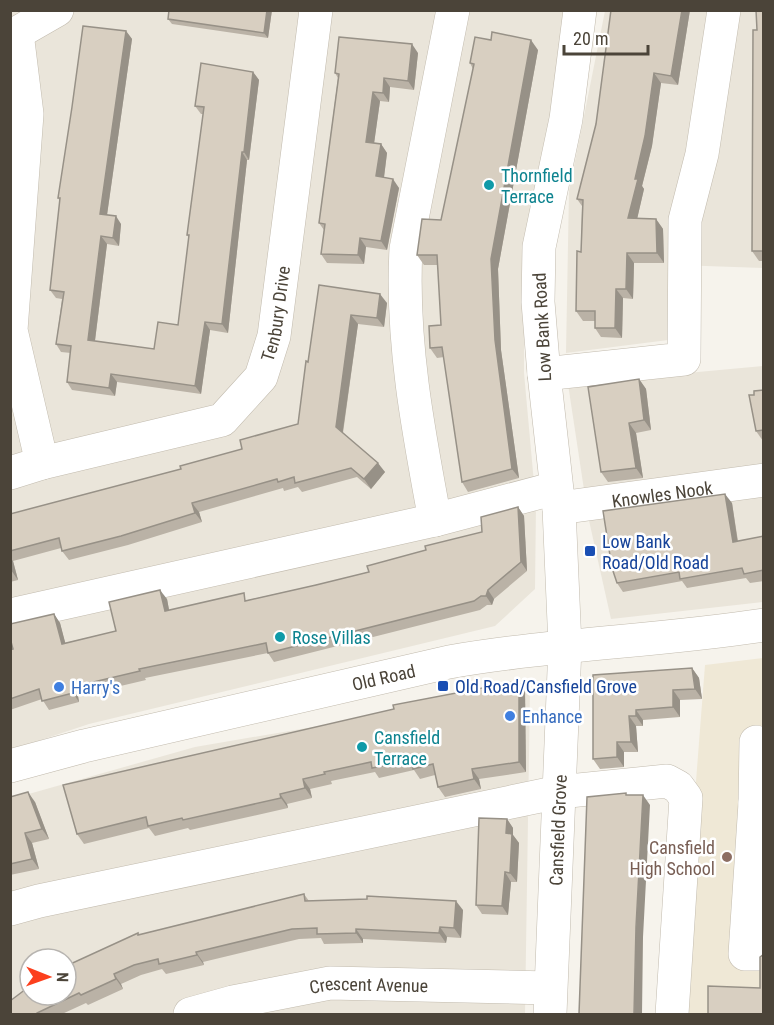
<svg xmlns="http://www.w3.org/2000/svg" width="774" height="1025" font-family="'Roboto Condensed',sans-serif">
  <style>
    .residential { fill: #eae5da; fill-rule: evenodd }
    .education { fill: #efe8d6 }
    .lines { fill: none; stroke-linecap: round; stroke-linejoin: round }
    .minor-casing { stroke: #c2bbae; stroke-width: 34 }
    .minor { stroke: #fff; stroke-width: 33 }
    .wall { fill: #bab2a6 }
    .shaded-wall { fill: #979187 }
    .building { fill: #d8cfc1; stroke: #979187; stroke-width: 1.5 }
    .culture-dot { fill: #0f9aa8; stroke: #fff; stroke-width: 2 }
    .transit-dot { fill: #1a4fb4; stroke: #fff; stroke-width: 2 }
    .shop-dot { fill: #3f7fe0; stroke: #fff; stroke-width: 2 }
    .education-dot { fill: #8d6e63; stroke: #fff; stroke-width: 2 }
    .labels { text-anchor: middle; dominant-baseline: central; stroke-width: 5; stroke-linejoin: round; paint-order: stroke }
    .culture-label { font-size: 18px; fill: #0d838f; stroke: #fff; text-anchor: start }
    .street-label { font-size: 18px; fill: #4b4439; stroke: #fff }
    .transit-label { font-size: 18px; fill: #164399; stroke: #fff; text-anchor: start }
    .shop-label { font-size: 18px; fill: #366cbe; stroke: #fff; text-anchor: start }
    .education-label { font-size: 18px; fill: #785e54; stroke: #fff; text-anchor: end }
  </style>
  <rect width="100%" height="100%" fill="#f6f3ec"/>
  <g class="residential">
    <path d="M10,11H567L555,102L524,263V373L536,505L535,589L495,626L89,724L11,750Z"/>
    <path d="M605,11H763V268L677,265L676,339L566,353L569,191Z"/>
    <path d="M763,366V602L611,619L588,516L568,384Z"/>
    <path d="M530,690L525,1014H11V799L195,747ZM30,959H66V995H30Z"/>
  </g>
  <path class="education" d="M763,658V1014H678L705,665Z"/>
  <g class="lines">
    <g class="minor-casing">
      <g id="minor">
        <path d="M17,33L27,114L11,330L42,463"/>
        <path d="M10,37L57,10"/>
        <path d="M544,374L684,359L685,220L702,154L724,10"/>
        <path id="s1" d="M10,473L42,463L222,420L261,377L274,336L316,10"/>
        <path id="s2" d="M559,508L764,480"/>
        <path d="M435,520C418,430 401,340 406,249L453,10"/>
        <path d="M10,615L435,520L556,488"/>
        <path id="s3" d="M10,766L84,746L449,662C553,644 659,641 764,625"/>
        <path d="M755,803L756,742"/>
        <path d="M764,803H755L745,954H764"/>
        <path d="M10,909L39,901L559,792L667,781L678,787L686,798L672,1014"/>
        <path id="s4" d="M190,1014L233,1002L330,983L550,988"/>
        <path id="s5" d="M550,1014L565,646L559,508L544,374L538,302L539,247L566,119L580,10"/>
      </g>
    </g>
    <use href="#minor" class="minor"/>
  </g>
  <g class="wall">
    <path d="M169,10H272L268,38L172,24L168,19Z"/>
    <path d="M690,10L678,85L661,83L652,146L642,186L644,189L637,219H656L663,229L664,263H634L633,299L623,298L622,338L601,337L595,328V321H583L576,311L581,252L582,206L577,199L596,124Z"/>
    <path d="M764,10V261H759L752,251L757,30Z"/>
    <path d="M126,31L132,39L107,215L121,224L119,246L107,244L95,341L154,349L178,325L189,238L187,235L203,114H201L195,106L253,72L259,80L249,160H247L228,333L210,330L201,394L117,382L115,396L72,390L67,382L71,353L61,352L56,344L62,299L56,298L50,290L60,201L58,198Z"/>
    <path d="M538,50L498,269L501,350L519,478L468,492L462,482L444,357L437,358L430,348L441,325L438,265H424L417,255L441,220L473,69L470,63Z"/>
    <path d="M418,53L414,90L390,87L389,102L380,101L374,143L381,144L387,153L384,177L399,188L387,250L366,247L364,264L327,263L321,254L324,230L319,223L338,78L335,73Z"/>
    <path d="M319,285L387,303L384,327L358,324L343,433L385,472L371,489L357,477L302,492L298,487L284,491L283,488L199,512L202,522L128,545L69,560L62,551L61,548L13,561L18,580L10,582V514L181,469L242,449L298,424L308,362Z"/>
    <path d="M639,379L646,389L651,430L636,433L643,478L608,482L601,472Z"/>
    <path d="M764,390V441H763L756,431L754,395Z"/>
    <path d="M732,503L738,541L764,536V581L750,583L746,578L687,588L682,581L623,592L617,583Z"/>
    <path d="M518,507L524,516L527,571L494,599L492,605H487L480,610L274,662L268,653L145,678L146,680L78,696L79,702L49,710L42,699L10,710V650L13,649L54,614L60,623L65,643L116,631L167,599L169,610L248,600L316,585L369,572L426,550L482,532Z"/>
    <path d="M692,668L699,678L702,699L680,700V717L643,720V726H636L638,752H624V767L600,769L593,759V675Z"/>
    <path d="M519,681L525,691L526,772L479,779L481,789L445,797L438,787L435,775L420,779L414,770L379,778L375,772L331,781L332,784L310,789L312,798L287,804L288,808L190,830L188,828L155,836L149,828L84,844L77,834Z"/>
    <path d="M10,797L35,802L49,839L32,843L39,869L10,875Z"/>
    <path d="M507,819L513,828V835L519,843L517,882H511L508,915L482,914L476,905Z"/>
    <path d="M304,894L309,901L463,910L461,938L447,937L446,943L363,939V943L324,944L321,938L299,939L203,962L204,965L166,974L162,969L141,975L121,984L123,989L88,1005L86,1003L62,1014H10L138,933L140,935Z"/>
  </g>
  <g class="shaded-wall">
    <path d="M267,10H272L268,38L264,33Z"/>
    <path d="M682,10H690L678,85L671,76Z"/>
    <path d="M126,31L132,39L106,222L100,214Z"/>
    <path d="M531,40L538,50L498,269L501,350L519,478L512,469L495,340L491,259Z"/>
    <path d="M412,44L418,53L414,90L408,81Z"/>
    <path d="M253,72L259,80L249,160L244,152Z"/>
    <path d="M654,73L661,83L652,146L642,186L644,189L635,228L628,218Z"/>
    <path d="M384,78L390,87L389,102L383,93Z"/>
    <path d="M373,92L380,101L373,151L366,142Z"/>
    <path d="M381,144L387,153L383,185L376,176Z"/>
    <path d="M242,152L247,160L228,333L222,324Z"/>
    <path d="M393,179L399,188L387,250L381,241Z"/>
    <path d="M116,216L121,224L119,246L113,238Z"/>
    <path d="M656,219L663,229L664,263L657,253Z"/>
    <path d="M101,236L107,244L94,348L88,340Z"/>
    <path d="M360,238L366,247L364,264L358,255Z"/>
    <path d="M627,253L634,263L633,299L626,289Z"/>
    <path d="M616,289L623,298L622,338L615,328Z"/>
    <path d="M380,294L387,303L384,327L377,318Z"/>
    <path d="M351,315L358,324L342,437L336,427Z"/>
    <path d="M205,322L210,330L201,394L195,386Z"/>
    <path d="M111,374L117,382L115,396L109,388Z"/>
    <path d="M639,379L646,389L651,430L644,420Z"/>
    <path d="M629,423L636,433L643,478L636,468Z"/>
    <path d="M378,463L385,472L371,489L364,479Z"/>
    <path d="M725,494L732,503L739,551L733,542Z"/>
    <path d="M192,503L199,512L202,522L195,513Z"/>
    <path d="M518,507L524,516L527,571L521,562Z"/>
    <path d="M10,558L13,561L18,580L11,570Z"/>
    <path d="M160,590L167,599L171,620L165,611Z"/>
    <path d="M488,590L494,599L492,605L486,596Z"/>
    <path d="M54,614L60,623L68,653L62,644Z"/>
    <path d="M692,668L699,678L702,699L695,689Z"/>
    <path d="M519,681L525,691L526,772L519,762Z"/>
    <path d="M72,687L78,696L79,702L73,693Z"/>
    <path d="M673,690L680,700V717L673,707Z"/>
    <path d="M636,710L643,720V726L636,716Z"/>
    <path d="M629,716L636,726L638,752L631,742Z"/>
    <path d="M617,742L624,752V767L617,757Z"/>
    <path d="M472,769L479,779L481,789L474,779Z"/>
    <path d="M303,779L310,789L312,798L305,788Z"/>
    <path d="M28,792L35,802L49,839L42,829Z"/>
    <path d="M280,794L287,804L288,808L281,798Z"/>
    <path d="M643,795L650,805L643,937L642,1014H634L636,927Z"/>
    <path d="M507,819L513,828V835L519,843L517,882L510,873L506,833Z"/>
    <path d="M25,833L32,843L39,869L32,859Z"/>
    <path d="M505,872L511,882L508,915L502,906Z"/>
    <path d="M456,901L463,910L461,938L454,928Z"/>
    <path d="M440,927L447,937L446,943L439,933Z"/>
    <path d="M356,929L363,939V943L356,933Z"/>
    <path d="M196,952L203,962L204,965L197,955Z"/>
    <path d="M114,974L121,984L123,989L116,979Z"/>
  </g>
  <g class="building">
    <path d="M169,10H267L264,33L168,19Z"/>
    <path d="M611,10H682L671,76L654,73L645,136L635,179H638L628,218L656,219L657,253H627L626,289H616L615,328H595V311H576L577,251L581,252L583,200L577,199L596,124Z"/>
    <path d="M756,10H764V251H752L753,30H757Z"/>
    <path d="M83,26L126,31L100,214L116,216L113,238L101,236L88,340L154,349L158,322L178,325L189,235H187L204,107L195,106L201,63L253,72L244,152H242L222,324L205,322L195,386L111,374L109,388L67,382L71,346L56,344L64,292L50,290L60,198H58L72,107Z"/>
    <path d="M492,32L531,40L491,259L495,340L512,469L462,482L442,347L430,348L429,326L441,325L437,255H417L422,219L441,220L474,64L470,63L475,37L491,40Z"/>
    <path d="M339,37L412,44L408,81L384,78L383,93L373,92L366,142L381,144L376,176L393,179L381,241L360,238L358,255L321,254L325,224L319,223L339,74L335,73Z"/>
    <path d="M319,285L380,294L377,318L351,315L336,427L378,463L364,479L351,468L295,483L294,477L278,482L277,479L192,503L195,513L121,536L62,551L59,538L10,551V514L181,469L180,466L242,449L240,440L298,424L306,361L308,362Z"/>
    <path d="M639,379L644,420L629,423L636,468L601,472L588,387Z"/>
    <path d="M764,390V430L756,431L749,395H754V391Z"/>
    <path d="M725,494L733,542L764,536V570L744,574L742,568L680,579L679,572L617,583L612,568L603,511Z"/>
    <path d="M518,507L521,562L488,590L486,596H481L474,601L268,653L266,643L139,669L140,671L72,687L73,693L42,701L39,689L10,699V650L13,649L10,638V624L54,614L62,644L116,631L109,602L160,590L165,611L244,593L245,601L316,585L369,572L367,566L426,550L425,546L482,532L481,517Z"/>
    <path d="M692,668L695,689L673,690V707L636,710V716H629L631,742H617V757L593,759V675Z"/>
    <path d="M519,681V762L472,769L474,779L438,787L433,764L413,769L411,760L372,768L371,762L324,772L325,774L303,779L305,788L280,794L281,798L183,820L182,818L148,826L146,817L77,834L63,785L394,709L393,705Z"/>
    <path d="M28,792L42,829L25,833L32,859L10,864V797Z"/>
    <path d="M626,793V795H643L636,927L634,1014H579L587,797Z"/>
    <path d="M479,818L507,819L506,833L512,834L510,873L505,872L502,906L476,905Z"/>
    <path d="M304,894L305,901L367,899V896L456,901L454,928L440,927L439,933L356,929V933L317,934V928L292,929L196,952L197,955L159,964L158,959L134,965L114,974L116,979L81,995L79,993L37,1013V1014H10V1001L30,986V995H66V966L138,933V935Z"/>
    <path d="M764,954V1014H708V986L760,988V957Z"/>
  </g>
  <g class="culture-dot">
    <circle cx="489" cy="185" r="6"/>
    <circle cx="280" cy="637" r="6"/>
    <circle cx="362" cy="747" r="6"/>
  </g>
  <g class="transit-dot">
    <rect x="584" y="545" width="12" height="12" rx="3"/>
    <rect x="437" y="680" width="12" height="12" rx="3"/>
  </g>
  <g class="shop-dot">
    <circle cx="59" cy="687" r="6"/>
    <circle cx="510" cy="716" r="6"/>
  </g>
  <circle class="education-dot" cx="727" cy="857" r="6"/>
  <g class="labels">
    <g class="culture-label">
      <text x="501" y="175">Thornfield<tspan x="501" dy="21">Terrace</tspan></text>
      <text x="292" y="637">Rose Villas</text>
      <text x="374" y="737">Cansfield<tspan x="374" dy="21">Terrace</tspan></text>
    </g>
    <g class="street-label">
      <text stroke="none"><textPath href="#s1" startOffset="342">Tenbury Drive</textPath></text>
      <text transform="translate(542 327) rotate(-93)">Low Bank Road</text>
      <text stroke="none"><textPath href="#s2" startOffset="104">Knowles Nook</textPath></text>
      <text stroke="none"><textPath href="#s3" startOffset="384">Old Road</textPath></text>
      <text stroke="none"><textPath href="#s5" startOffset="184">Cansfield Grove</textPath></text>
      <text stroke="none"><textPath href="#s4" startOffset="182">Crescent Avenue</textPath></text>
    </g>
    <g class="transit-label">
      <text x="602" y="541">Low Bank<tspan x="602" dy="21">Road/Old Road</tspan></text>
      <text x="455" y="686">Old Road/Cansfield Grove</text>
    </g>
    <g class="shop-label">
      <text x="71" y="687">Harry's</text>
      <text x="522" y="716">Enhance</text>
    </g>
    <g class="education-label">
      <text x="715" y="847">Cansfield<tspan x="715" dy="21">High School</tspan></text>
    </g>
  </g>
  <rect width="774" height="1025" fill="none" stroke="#4b4439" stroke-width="24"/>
  <g transform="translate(48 977) rotate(91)"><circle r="28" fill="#ffffff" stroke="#b7b4b0" stroke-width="1.5"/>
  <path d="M0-4.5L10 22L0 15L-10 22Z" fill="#fc3f1d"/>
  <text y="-9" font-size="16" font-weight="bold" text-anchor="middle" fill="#4b4439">N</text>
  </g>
  <path d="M564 45v9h84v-9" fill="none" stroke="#4b4439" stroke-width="3"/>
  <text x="573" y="45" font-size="18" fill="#4b4439" stroke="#ffffff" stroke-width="4.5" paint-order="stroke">20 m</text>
</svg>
